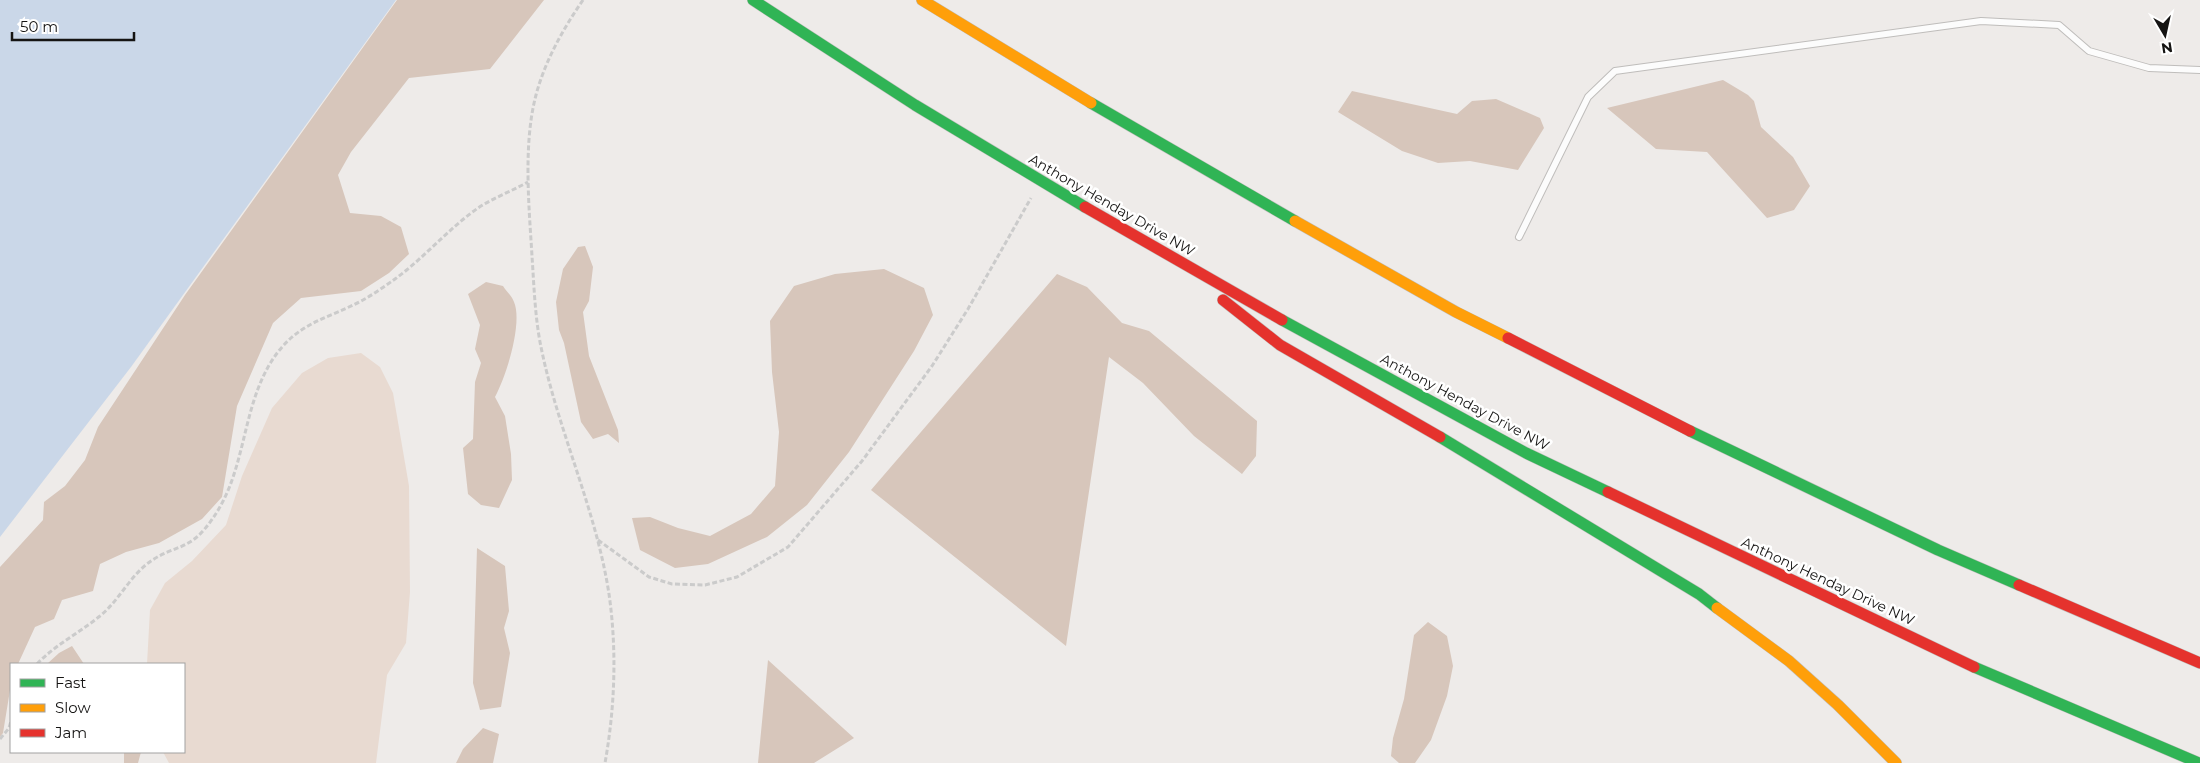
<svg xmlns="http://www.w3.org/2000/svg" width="2200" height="763" font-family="Montserrat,sans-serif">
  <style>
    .green { fill: #e8dad1 }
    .forest { fill: #d7c6bb }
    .water { fill: #cad7e8 }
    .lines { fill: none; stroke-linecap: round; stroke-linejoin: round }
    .lane-casing { stroke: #bfbdbb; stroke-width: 8 }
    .fast-casing { stroke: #bfbdbb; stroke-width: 12 }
    .slow-casing { stroke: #bfbdbb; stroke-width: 12 }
    .jam-casing { stroke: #bfbdbb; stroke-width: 12 }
    .path { stroke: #cbcbcb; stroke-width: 3; stroke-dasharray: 5 2.5; stroke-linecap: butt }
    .lane { stroke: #fcfcfc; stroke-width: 6 }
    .fast { stroke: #30b455; stroke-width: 11 }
    .slow { stroke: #ff9f0a; stroke-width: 11 }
    .jam { stroke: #e5322d; stroke-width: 11 }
    .labels { text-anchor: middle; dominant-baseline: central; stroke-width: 5; stroke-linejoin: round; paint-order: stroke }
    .street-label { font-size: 14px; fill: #151413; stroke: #fff }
  </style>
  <rect width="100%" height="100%" fill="#eeebe9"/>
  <path class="green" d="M361 353 380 367 393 393 409 486 410 592 406 643 387 675 376 763H169L163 752H184V664H147L150 610 165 583 192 561 226 525 242 476 272 408 302 373 328 358Z"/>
  <path class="forest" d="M397 0H544L490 69 409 78 351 152 338 175 350 213 381 216 401 227 409 254 389 273 361 291 301 298 273 323 237 406 222 497 202 519 159 543 126 552 100 564 93 591 62 600 54 619 35 627 18 664H11V684L3 733 0 737V567L43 520 44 502 65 486 85 460 98 427 185 295Z
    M1723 80 1748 95 1754 101 1761 127 1793 157 1810 186 1794 210 1767 218 1707 152 1656 149 1607 108Z
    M1352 91 1457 114 1472 101 1496 99 1540 118 1544 128 1518 170 1470 161 1438 163 1402 151 1338 112Z
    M585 246 593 267 589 301 583 312 589 356 618 430 619 443 608 434 593 439 581 422 564 343 559 330 556 302 563 269 578 247Z
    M884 269 924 288 933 315 914 351 849 452 807 505 767 537 708 564 675 568 640 550 632 518 650 517 678 528 710 536 751 514 775 486 779 432 772 372 770 321 794 286 835 274Z
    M1057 274 1087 287 1122 323 1149 331 1257 421 1256 456 1242 474 1194 436 1143 383 1109 357 1066 646 871 490Z
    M486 282 503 286C506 291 512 296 514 302 523 323 506 377 495 397L505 416 511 454 512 480 499 508 481 505 468 494 463 448 473 439 475 382 481 363 475 349 480 325 468 294Z
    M477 548 505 566 509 611 504 628 510 653 501 707 480 710 473 683Z
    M1428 622 1447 636 1453 666 1447 696 1431 740 1415 763H1399L1391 756 1393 738 1404 699 1414 635Z
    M72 646 84 664H47L59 653Z
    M768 660 854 738 814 763H758Z
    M483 728 499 734 493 763H456L463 749Z
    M124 752H141L138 763H124Z"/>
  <path class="water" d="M0 0H396L131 367 0 537Z"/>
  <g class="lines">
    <g class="lane-casing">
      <path id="lane" d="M1519 237 1588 97 1615 71 1981 21 2059 25 2089 51 2149 68 2200 70"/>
    </g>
    <g class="fast-casing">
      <path id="fast" d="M753 0 915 105 1085 207
        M1091 103 1295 221
        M1282 320 1526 453 1608 492
        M1690 431 1938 550 2019 585
        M1440 437 1699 594 1717 608
        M1974 667 2199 763"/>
    </g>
    <g class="slow-casing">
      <path id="slow" d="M922 0 1091 103
        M1295 221 1456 312 1508 338
        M1717 608 1789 661 1838 705 1896 763"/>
    </g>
    <g class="jam-casing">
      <path id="jam" d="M1085 207 1282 320
        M1223 300 1280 345 1440 437
        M1508 338 1690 431
        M1608 492 1974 667
        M2019 585 2200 663"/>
    </g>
    <path class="path" d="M583 0C563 29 545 61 536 95 523 144 529 206 532 256 534 286 535 318 541 347 558 431 596 509 609 594 617 650 615 707 605 763
      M598 540 649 577 672 584 705 585 737 577 788 547 862 461 932 366 968 309 1031 198
      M37 664C55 645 79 633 100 616 120 600 131 573 154 559 171 548 188 548 202 532 248 481 238 416 271 362 296 322 326 320 363 300 374 294 385 286 395 279 424 258 448 229 478 208 493 198 512 191 528 182
      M0 739 9 728 11 721"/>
    <use href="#lane" class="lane"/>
    <use href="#fast" class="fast"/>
    <use href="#slow" class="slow"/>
    <use href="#jam" class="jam"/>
  </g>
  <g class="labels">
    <g class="street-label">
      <text transform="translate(1112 205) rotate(30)">Anthony Henday Drive NW</text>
      <text transform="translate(1465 402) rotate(28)">Anthony Henday Drive NW</text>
      <text transform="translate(1828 581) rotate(25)">Anthony Henday Drive NW</text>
    </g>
  </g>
  <rect x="10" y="663" width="175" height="90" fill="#ffffff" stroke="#a1a1a1"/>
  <rect x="20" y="679" width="25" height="8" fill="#30b455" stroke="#a1a1a1"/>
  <text x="55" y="688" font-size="15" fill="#151413">Fast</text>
  <rect x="20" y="704" width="25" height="8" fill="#ff9f0a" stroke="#a1a1a1"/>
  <text x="55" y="713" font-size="15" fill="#151413">Slow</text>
  <rect x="20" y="729" width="25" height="8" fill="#e5322d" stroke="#a1a1a1"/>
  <text x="55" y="738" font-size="15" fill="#151413">Jam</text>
  <g transform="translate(2165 35) rotate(171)" stroke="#ffffff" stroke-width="4" paint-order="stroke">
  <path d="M0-4L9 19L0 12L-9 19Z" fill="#151413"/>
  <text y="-8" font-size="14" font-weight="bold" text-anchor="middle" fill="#151413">N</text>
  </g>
  <path d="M12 32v8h122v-8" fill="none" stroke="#151413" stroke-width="2.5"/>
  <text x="20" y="32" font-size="15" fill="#151413" stroke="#ffffff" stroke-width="4" paint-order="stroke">50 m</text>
</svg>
